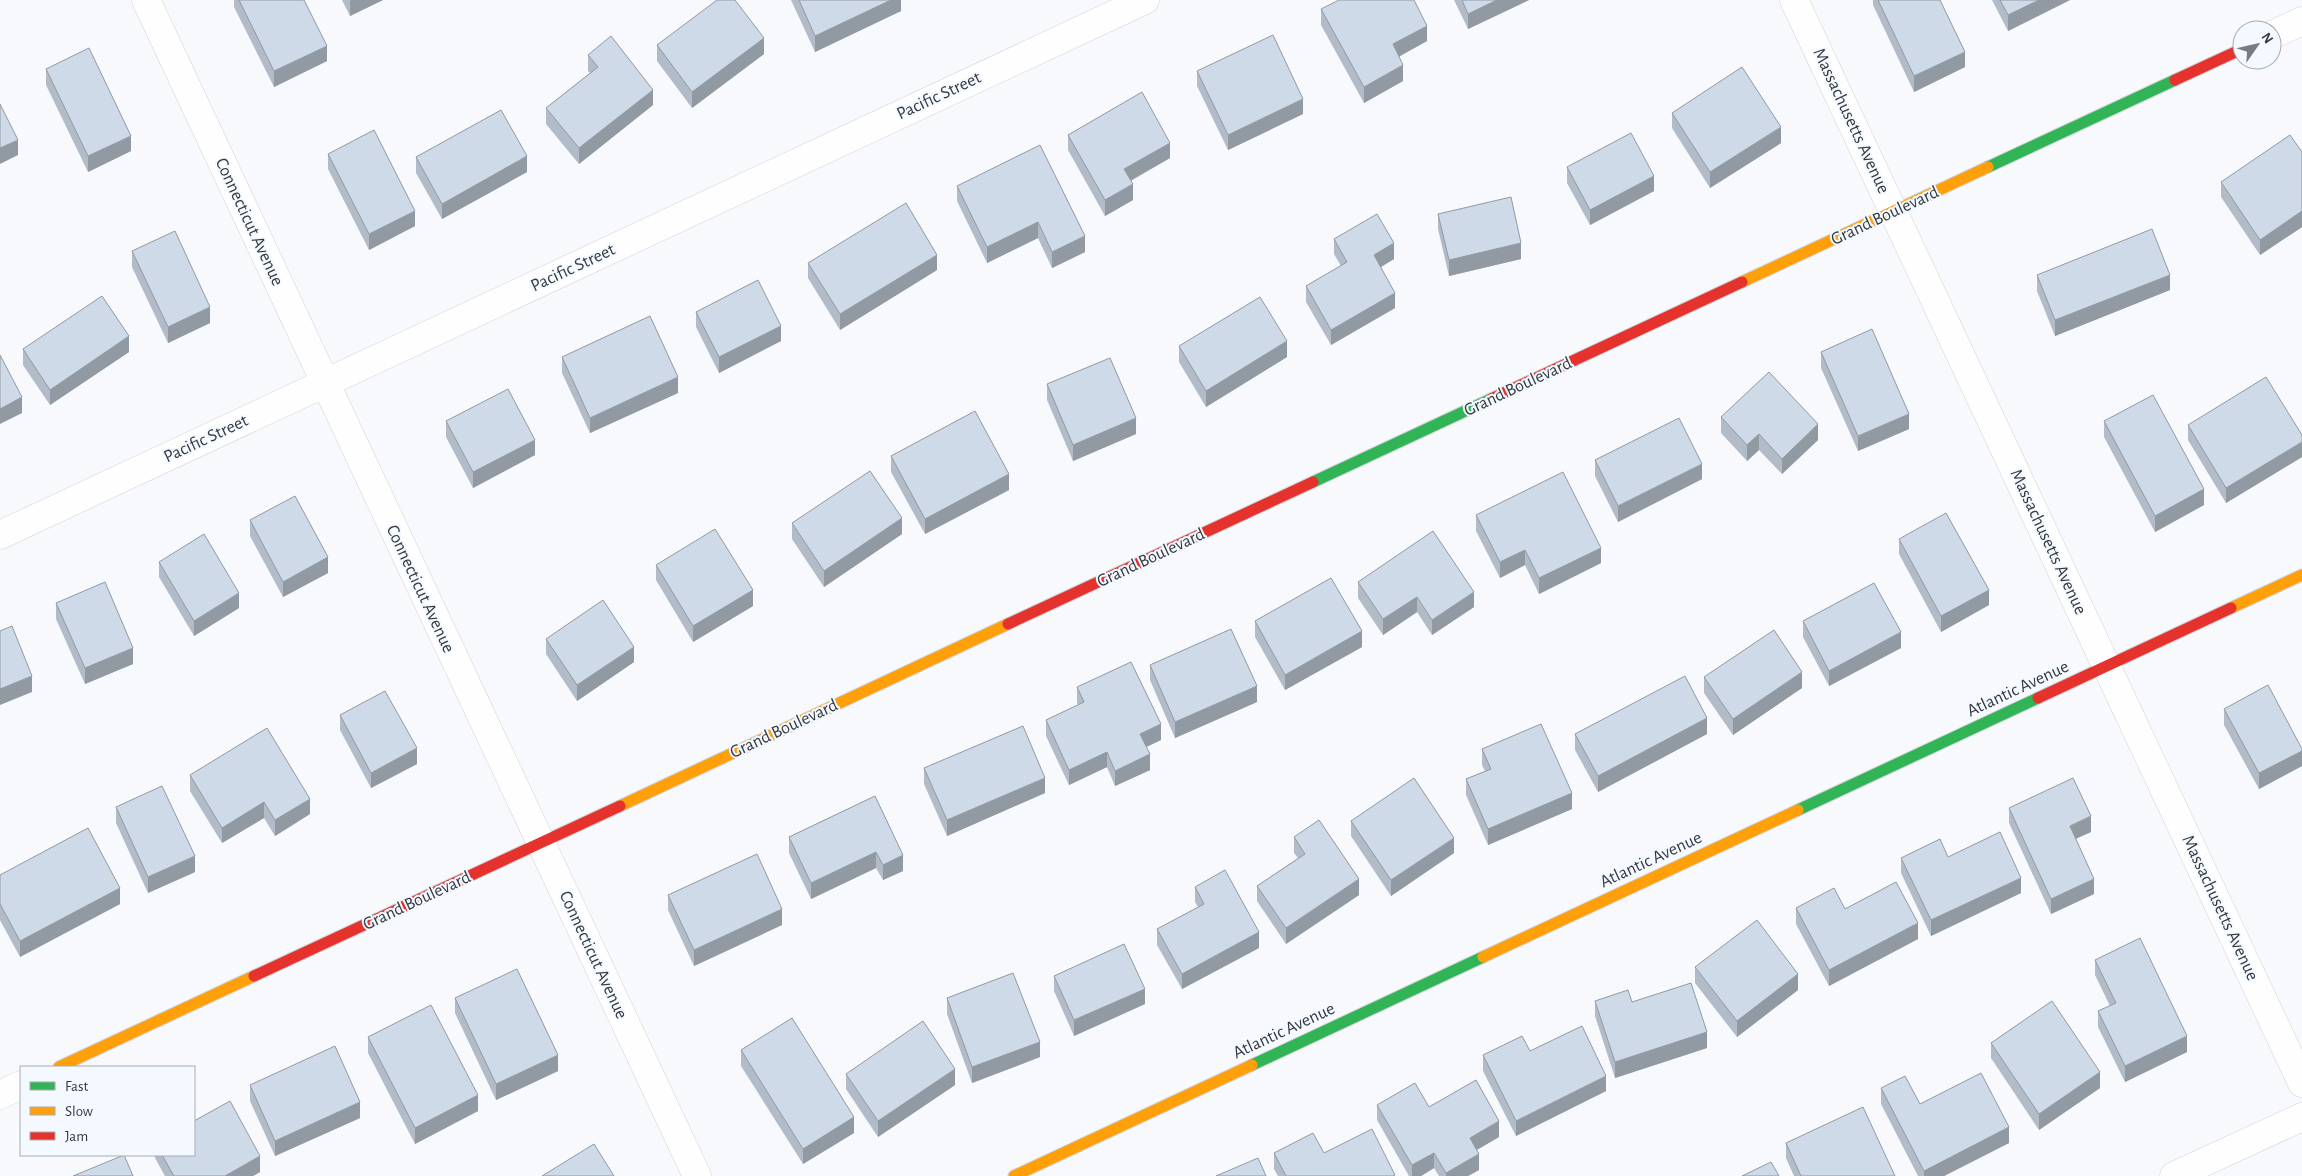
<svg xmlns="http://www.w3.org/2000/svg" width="2302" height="1176" font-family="'Alegreya Sans',sans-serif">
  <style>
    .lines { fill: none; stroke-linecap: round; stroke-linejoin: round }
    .street-casing { stroke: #d0d4d8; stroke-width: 29 }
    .fast-casing { stroke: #d0d4d8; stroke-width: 13 }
    .slow-casing { stroke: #d0d4d8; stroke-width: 13 }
    .jam-casing { stroke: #d0d4d8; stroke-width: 13 }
    .street { stroke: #fefeff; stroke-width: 28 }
    .fast { stroke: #30b455; stroke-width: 11 }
    .slow { stroke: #ff9f0a; stroke-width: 11 }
    .jam { stroke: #e5322d; stroke-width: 11 }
    .wall { fill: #b2bbc8 }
    .shaded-wall { fill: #9199a2 }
    .building { fill: #cfdae8; stroke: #9199a2 }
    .labels { text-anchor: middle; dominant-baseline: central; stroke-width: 4; stroke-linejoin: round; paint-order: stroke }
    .street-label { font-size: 18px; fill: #34393f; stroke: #f4f9ff }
  </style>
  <rect width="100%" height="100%" fill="#f7f9fc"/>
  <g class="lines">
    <g class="street-casing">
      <path id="street" d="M146 0 697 1176
        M1794 0 2302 1083
        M2272 35 2302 21
        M0 535 1145 0
        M0 1095 21 1085
        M2174 1176 2302 1117"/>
    </g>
    <g class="fast-casing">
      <path id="fast" d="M1988 167 2175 80
        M1313 482 1491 399
        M1798 810 2038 698
        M1252 1065 1483 957"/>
    </g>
    <g class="slow-casing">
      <path id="slow" d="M1742 282 1988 167
        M2231 608 2302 575
        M620 806 1008 624
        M1483 957 1798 810
        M59 1067 254 976
        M1014 1176 1252 1065"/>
    </g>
    <g class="jam-casing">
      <path id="jam" d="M2175 80 2242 49
        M1491 399 1742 282
        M1008 624 1313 482
        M2038 698 2231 608
        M254 976 620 806"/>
    </g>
    <use href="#street" class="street"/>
    <use href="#fast" class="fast"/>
    <use href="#slow" class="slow"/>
    <use href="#jam" class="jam"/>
  </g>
  <path class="wall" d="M234 0H304L327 61 274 87 234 7Z
    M342 0H383L350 16Z
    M791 0H901V11L815 52Z
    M1454 0H1529L1468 29Z
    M1873 0H1940L1965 67 1914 92 1873 5Z
    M1992 0H2070L2008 31Z
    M1321 9 1427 41 1399 56 1403 81 1364 103 1321 25Z
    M657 45 764 54 692 108 657 61Z
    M588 55 653 105 579 164 546 124V108L590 73 588 71Z
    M46 69 131 151 88 172 46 85Z
    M1197 71 1303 114 1228 150 1197 86Z
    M1672 113 1781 143 1710 188 1672 128Z
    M1068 135 1170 158 1131 181 1133 200 1105 216 1068 150Z
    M2302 152V227L2260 255 2221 197V182Z
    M328 154 415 226 369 250 328 169Z
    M416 157 527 172 442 219 416 173Z
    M1567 167 1654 191 1590 225 1567 183Z
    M957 186 1085 236V252L1052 268 1038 238 987 263 957 201Z
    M1438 214 1521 259 1449 276 1438 229Z
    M1334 239 1394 259 1381 267 1395 308 1331 345 1306 302V286L1341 266 1334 254Z
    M132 251 210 323 168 343 132 267Z
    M808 263 937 270 840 330 808 278Z
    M2037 275 2170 290 2055 336 2037 291Z
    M696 312 781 341 719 373 696 327Z
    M1179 346 1287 357 1206 407 1179 362Z
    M23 349 129 352 50 405 23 365Z
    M1821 352 1909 429 1858 451 1821 368Z
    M562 357 678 393 590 433 562 373Z
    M1047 384 1136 434 1073 461 1047 400Z
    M1721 417 1818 440 1782 474 1759 450 1747 461 1721 433Z
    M446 421 535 455 473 488 446 437Z
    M2104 421 2204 505 2155 532 2104 437Z
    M2188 425 2302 435V457L2226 503 2188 440Z
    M891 456 1009 490 925 534 891 472Z
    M1595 460 1702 479 1618 522 1595 476Z
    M1476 515 1601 563 1539 594 1525 565 1500 578 1476 531Z
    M250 520 328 573 283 597 250 536Z
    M792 523 902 534 824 587 792 539Z
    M1899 539 1989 605 1941 632 1899 554Z
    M159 562 239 608 194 636 159 577Z
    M656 565 753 606 693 642 656 580Z
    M1358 582 1474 607 1432 635 1417 612 1383 635 1358 598Z
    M56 603 133 664 85 684 56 619Z
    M1255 621 1362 647 1285 690 1255 637Z
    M1803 621 1901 648 1829 686 1803 637Z
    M546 639 634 662 577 701 546 654Z
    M1150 665 1257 702 1175 738 1150 680Z
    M1704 677 1802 688 1733 735 1704 693Z
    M1077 687 1161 740 1146 747 1150 770 1115 786 1107 767 1069 785 1046 736V720L1078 705 1077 703Z
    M2224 709 2302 749V766L2259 789 2224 725Z
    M340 715 417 764 371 788 340 730Z
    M1575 734H1707L1598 792 1575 750Z
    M1482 749 1572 809 1488 845 1466 795V779L1485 771 1482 765Z
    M924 768 1045 793 947 836 924 784Z
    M190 775 310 814 275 836 264 818 222 843 190 791Z
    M875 796 903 871 883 880 876 868 811 899 789 853V837Z
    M116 807 195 872 148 893 116 823Z
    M2009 808 2091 832 2076 839 2094 894 2051 914 2009 823Z
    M1351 821 1454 853 1391 896 1351 836Z
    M1294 837 1359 895 1286 944 1257 901V886L1298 858 1294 853Z
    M1948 857 2021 893 1931 936 1901 873V858Z
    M0 875 120 904 20 957 0 920Z
    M1195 887 1259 948 1182 989 1157 945V929L1198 907 1195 902Z
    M668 895 782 925 694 966 668 910Z
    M1796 908 1845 909 1918 939 1829 986 1796 924Z
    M2095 960 2187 1052 2125 1082 2098 1027V1011L2110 1006 2095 975Z
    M1695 967 1798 990 1737 1037 1695 983Z
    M1054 976 1145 1004 1074 1036 1054 991Z
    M455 998 558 1071 496 1100 455 1013Z
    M947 998 1040 1057 972 1083 947 1014Z
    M1595 1001 1632 1002 1707 1048 1615 1078 1595 1016Z
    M368 1037 478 1111 415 1144 368 1053Z
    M1991 1043 2100 1088 2039 1130 1991 1058Z
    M741 1050 854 1133 803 1164 741 1066Z
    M1483 1055 1606 1091 1516 1136 1483 1071Z
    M846 1074 955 1085 878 1137 846 1089Z
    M250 1085 360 1118 275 1156 250 1101Z
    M1881 1088 1920 1104 2009 1143 1944 1176H1918L1881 1104Z
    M1377 1105 1429 1107 1499 1137 1476 1150 1479 1170 1468 1176H1439L1434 1168 1421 1176H1409L1377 1120Z
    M1786 1143 1895 1176H1794L1786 1158Z
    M1274 1153H1324L1395 1176H1278L1274 1169Z
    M155 1155H194L260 1172 253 1176H165L155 1158Z"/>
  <path class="shaded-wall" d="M351 0H383L350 16V1Z
    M891 0H901V11L815 52V36Z
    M1497 0H1529L1468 29V14Z
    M2039 0H2070L2008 31V15Z
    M1427 26V41L1393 60V44Z
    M764 38V54L692 108V92Z
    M327 46V61L274 87V71Z
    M1965 52V67L1914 92V76Z
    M1403 65V81L1364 103V87Z
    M653 90V105L579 164V148Z
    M1303 99V114L1228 150V135Z
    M1781 127V143L1710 188V172Z
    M131 136V151L88 172V156Z
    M18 140V155L0 164V148Z
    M1170 143V158L1124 184V169Z
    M527 156V172L442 219V204Z
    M1654 176V191L1590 225V210Z
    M1133 184V200L1105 216V200Z
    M415 211V226L369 250V234Z
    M2302 211V227L2260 255V240Z
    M1038 222V238L987 263V247Z
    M1085 236V252L1052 268V252Z
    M1394 243V259L1374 271V255Z
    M1521 243V259L1449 276V260Z
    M937 255V270L840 330V314Z
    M2170 275V290L2055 336V320Z
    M1395 293V308L1331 345V330Z
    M210 307V323L168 343V327Z
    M781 326V341L719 373V357Z
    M129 336V352L50 405V390Z
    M1287 341V357L1206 407V391Z
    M678 377V393L590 433V418Z
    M22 397V413L0 424V409Z
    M1909 414V429L1858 451V436Z
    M1136 418V434L1073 461V445Z
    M1818 424V440L1782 474V459Z
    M1759 434V450L1747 461V445Z
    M535 440V455L473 488V472Z
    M2302 442V457L2226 503V488Z
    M1702 464V479L1618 522V506Z
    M1009 474V490L925 534V519Z
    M2204 489V505L2155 532V516Z
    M902 518V534L824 587V571Z
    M1601 548V563L1539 594V578Z
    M1525 550V565L1500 578V562Z
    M328 557V573L283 597V582Z
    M753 590V606L693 642V626Z
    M1989 590V605L1941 632V616Z
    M1474 592V607L1432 635V620Z
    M239 593V608L194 636V621Z
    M1417 597V612L1383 635V619Z
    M1362 631V647L1285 690V675Z
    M1901 632V648L1829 686V671Z
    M634 647V662L577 701V685Z
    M133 648V664L85 684V668Z
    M1802 672V688L1733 735V719Z
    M32 676V692L0 705V689Z
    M1257 686V702L1175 738V722Z
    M1707 718V734L1598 792V776Z
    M1161 724V740L1140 750V734Z
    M417 748V764L371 788V773Z
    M2302 751V766L2259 789V773Z
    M1107 752V767L1069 785V770Z
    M1150 754V770L1115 786V771Z
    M1045 778V793L947 836V820Z
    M1572 793V809L1488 845V829Z
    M310 799V814L275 836V820Z
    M264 802V818L222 843V828Z
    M2091 816V832L2070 841V826Z
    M1454 838V853L1391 896V880Z
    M876 852V868L811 899V883Z
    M903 855V871L883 880V865Z
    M195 856V872L148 893V877Z
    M2021 878V893L1931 936V920Z
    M1359 879V895L1286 944V928Z
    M2094 879V894L2051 914V899Z
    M120 888V904L20 957V941Z
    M782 909V925L694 966V950Z
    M1918 923V939L1829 986V970Z
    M1259 932V948L1182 989V974Z
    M1798 974V990L1737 1037V1021Z
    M1145 989V1004L1074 1036V1020Z
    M1707 1032V1048L1615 1078V1062Z
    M2187 1036V1052L2125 1082V1066Z
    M1040 1042V1057L972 1083V1067Z
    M558 1055V1071L496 1100V1084Z
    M955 1069V1085L878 1137V1121Z
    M2100 1072V1088L2039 1130V1114Z
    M1606 1076V1091L1516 1136V1121Z
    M478 1095V1111L415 1144V1128Z
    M360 1102V1118L275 1156V1141Z
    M854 1117V1133L803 1164V1149Z
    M1499 1121V1137L1470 1154V1138Z
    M2009 1127V1143L1944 1176H1924V1171Z
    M1434 1153V1168L1421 1176H1412V1165Z
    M1479 1154V1170L1468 1176H1446V1173Z
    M260 1156V1172L253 1176H225Z"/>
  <path class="building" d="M239 0H304L327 46 274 71Z
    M717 0H735L764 38 692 92 657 45Z
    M799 0H891L815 36Z
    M1339 0H1414L1427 26 1393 44 1403 65 1364 87 1321 9Z
    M1462 0H1497L1468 14Z
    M1878 0H1940L1965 52 1914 76Z
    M2000 0H2039L2008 15Z
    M1273 35 1303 99 1228 135 1197 71Z
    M611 36 653 90 579 148 546 108 598 67 588 55Z
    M89 48 131 136 88 156 46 69Z
    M1742 67 1781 127 1710 172 1672 113Z
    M1142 92 1170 143 1124 169 1133 184 1105 200 1068 135Z
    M0 104 18 140 0 148Z
    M501 110 527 156 442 204 416 157Z
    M374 130 415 211 369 234 328 154Z
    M1631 133 1654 176 1590 210 1567 167Z
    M2290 135 2302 152V211L2260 240 2221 182Z
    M1040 145 1085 236 1052 252 1038 222 987 247 957 186Z
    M1511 197 1521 243 1449 260 1438 214Z
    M906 203 937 255 840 314 808 263Z
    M1377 214 1394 243 1374 255 1395 293 1331 330 1306 286 1347 262 1334 239Z
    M2152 229 2170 275 2055 320 2037 275Z
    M175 231 210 307 168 327 132 251Z
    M758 280 781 326 719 357 696 312Z
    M102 296 129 336 50 390 23 349Z
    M1260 297 1287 341 1206 391 1179 346Z
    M650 316 678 377 590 418 562 357Z
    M1872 329 1909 414 1858 436 1821 352Z
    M0 355 22 397 0 409Z
    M1110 358 1136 418 1073 445 1047 384Z
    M1769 372 1818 424 1782 459 1759 434 1747 445 1721 417Z
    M2266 377 2302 435V442L2226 488 2188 425Z
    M508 389 535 440 473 472 446 421Z
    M2153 395 2204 489 2155 516 2104 421Z
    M975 411 1009 474 925 519 891 456Z
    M1679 418 1702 464 1618 506 1595 460Z
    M870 471 902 518 824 571 792 523Z
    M1563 472 1601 548 1539 578 1525 550 1500 562 1476 515Z
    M295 496 328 557 283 582 250 520Z
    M1946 513 1989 590 1941 616 1899 539Z
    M715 529 753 590 693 626 656 565Z
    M1433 531 1474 592 1432 620 1417 597 1383 619 1358 582Z
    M204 534 239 593 194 621 159 562Z
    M1331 578 1362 631 1285 675 1255 621Z
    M105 582 133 648 85 668 56 603Z
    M1874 583 1901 632 1829 671 1803 621Z
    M603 600 634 647 577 685 546 639Z
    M12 626 32 676 0 689V631Z
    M1231 629 1257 686 1175 722 1150 665Z
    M1774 630 1802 672 1733 719 1704 677Z
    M1131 662 1161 724 1140 734 1150 754 1115 771 1107 752 1069 770 1046 720 1084 702 1077 687Z
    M1685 676 1707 718 1598 776 1575 734Z
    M2268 685 2302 749V751L2259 773 2224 709Z
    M385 691 417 748 371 773 340 715Z
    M1541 724 1572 793 1488 829 1466 779 1491 769 1482 749Z
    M1023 726 1045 778 947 820 924 768Z
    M267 728 310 799 275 820 264 802 222 828 190 775Z
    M1414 778 1454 838 1391 880 1351 821Z
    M2073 778 2091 816 2070 826 2094 879 2051 899 2009 808Z
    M162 786 195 856 148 877 116 807Z
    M875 796 903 855 883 865 876 852 811 883 789 837Z
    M1319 820 1359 879 1286 928 1257 886 1305 854 1294 837Z
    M88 828 120 888 20 941 0 904V875Z
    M2000 832 2021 878 1931 920 1901 858 1940 839 1948 857Z
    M757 854 782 909 694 950 668 895Z
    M1225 870 1259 932 1182 974 1157 929 1204 904 1195 887Z
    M1896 882 1918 923 1829 970 1796 908 1834 888 1845 909Z
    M1757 920 1798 974 1737 1021 1695 967Z
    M2140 938 2187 1036 2125 1066 2098 1011 2116 1003 2095 960Z
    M1124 944 1145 989 1074 1020 1054 976Z
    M517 969 558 1055 496 1084 455 998Z
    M1013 973 1040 1042 972 1067 947 998Z
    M1691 983 1707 1032 1615 1062 1595 1001 1628 990 1632 1002Z
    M2052 1001 2100 1072 2039 1114 1991 1043Z
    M431 1005 478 1095 415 1128 368 1037Z
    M792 1018 854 1117 803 1149 741 1050Z
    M923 1021 955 1069 878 1121 846 1074Z
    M1582 1026 1606 1076 1516 1121 1483 1055 1522 1036 1530 1051Z
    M335 1046 360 1102 275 1141 250 1085Z
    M1981 1073 2009 1127 1924 1171 1881 1088 1905 1076 1920 1104Z
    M1476 1080 1499 1121 1470 1138 1479 1154 1446 1173 1434 1153 1412 1165 1377 1105 1415 1083 1429 1107Z
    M230 1101 260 1156 225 1176H174L162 1155H194V1121Z
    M1863 1107 1895 1176H1801L1786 1143Z
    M1372 1129 1395 1175 1393 1176H1286L1274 1153 1313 1133 1324 1153Z
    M594 1144 614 1176H542Z
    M124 1155 133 1176H73Z
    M1258 1158 1266 1176H1216Z
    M1771 1162 1779 1176H1742Z"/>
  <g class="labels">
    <g class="street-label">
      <text transform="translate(939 96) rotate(-25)">Pacific Street</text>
      <text transform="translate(1851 121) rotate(65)">Massachusetts Avenue</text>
      <text transform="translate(1885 216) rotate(-25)">Grand Boulevard</text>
      <text transform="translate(249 222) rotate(65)">Connecticut Avenue</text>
      <text transform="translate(573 268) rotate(-25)">Pacific Street</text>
      <text transform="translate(1518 387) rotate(-25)">Grand Boulevard</text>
      <text transform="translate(206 439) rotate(-25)">Pacific Street</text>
      <text transform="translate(2048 542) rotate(65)">Massachusetts Avenue</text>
      <text transform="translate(1151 558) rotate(-25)">Grand Boulevard</text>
      <text transform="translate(420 589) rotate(65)">Connecticut Avenue</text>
      <text transform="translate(2018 689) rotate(-25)">Atlantic Avenue</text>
      <text transform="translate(784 729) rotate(-25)">Grand Boulevard</text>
      <text transform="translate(1651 860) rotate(-25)">Atlantic Avenue</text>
      <text transform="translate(417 901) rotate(-25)">Grand Boulevard</text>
      <text transform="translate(2220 908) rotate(65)">Massachusetts Avenue</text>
      <text transform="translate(593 955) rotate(65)">Connecticut Avenue</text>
      <text transform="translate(1284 1031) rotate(-25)">Atlantic Avenue</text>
    </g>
  </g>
  <rect x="20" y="1066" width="175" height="90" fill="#f4f9ff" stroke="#a7acb2"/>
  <rect x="30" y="1082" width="25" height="8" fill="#30b455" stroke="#a7acb2"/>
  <text x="65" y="1091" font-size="15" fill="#34393f">Fast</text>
  <rect x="30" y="1107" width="25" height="8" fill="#ff9f0a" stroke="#a7acb2"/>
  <text x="65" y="1116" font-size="15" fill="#34393f">Slow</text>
  <rect x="30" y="1132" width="25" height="8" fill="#e5322d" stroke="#a7acb2"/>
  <text x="65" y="1141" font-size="15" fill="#34393f">Jam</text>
  <g transform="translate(2257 45) rotate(56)"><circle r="24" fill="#f4f9ff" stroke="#a7acb2"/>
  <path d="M0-4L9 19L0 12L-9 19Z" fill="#787c81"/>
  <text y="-8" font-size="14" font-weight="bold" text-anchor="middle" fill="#34393f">N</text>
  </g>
</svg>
